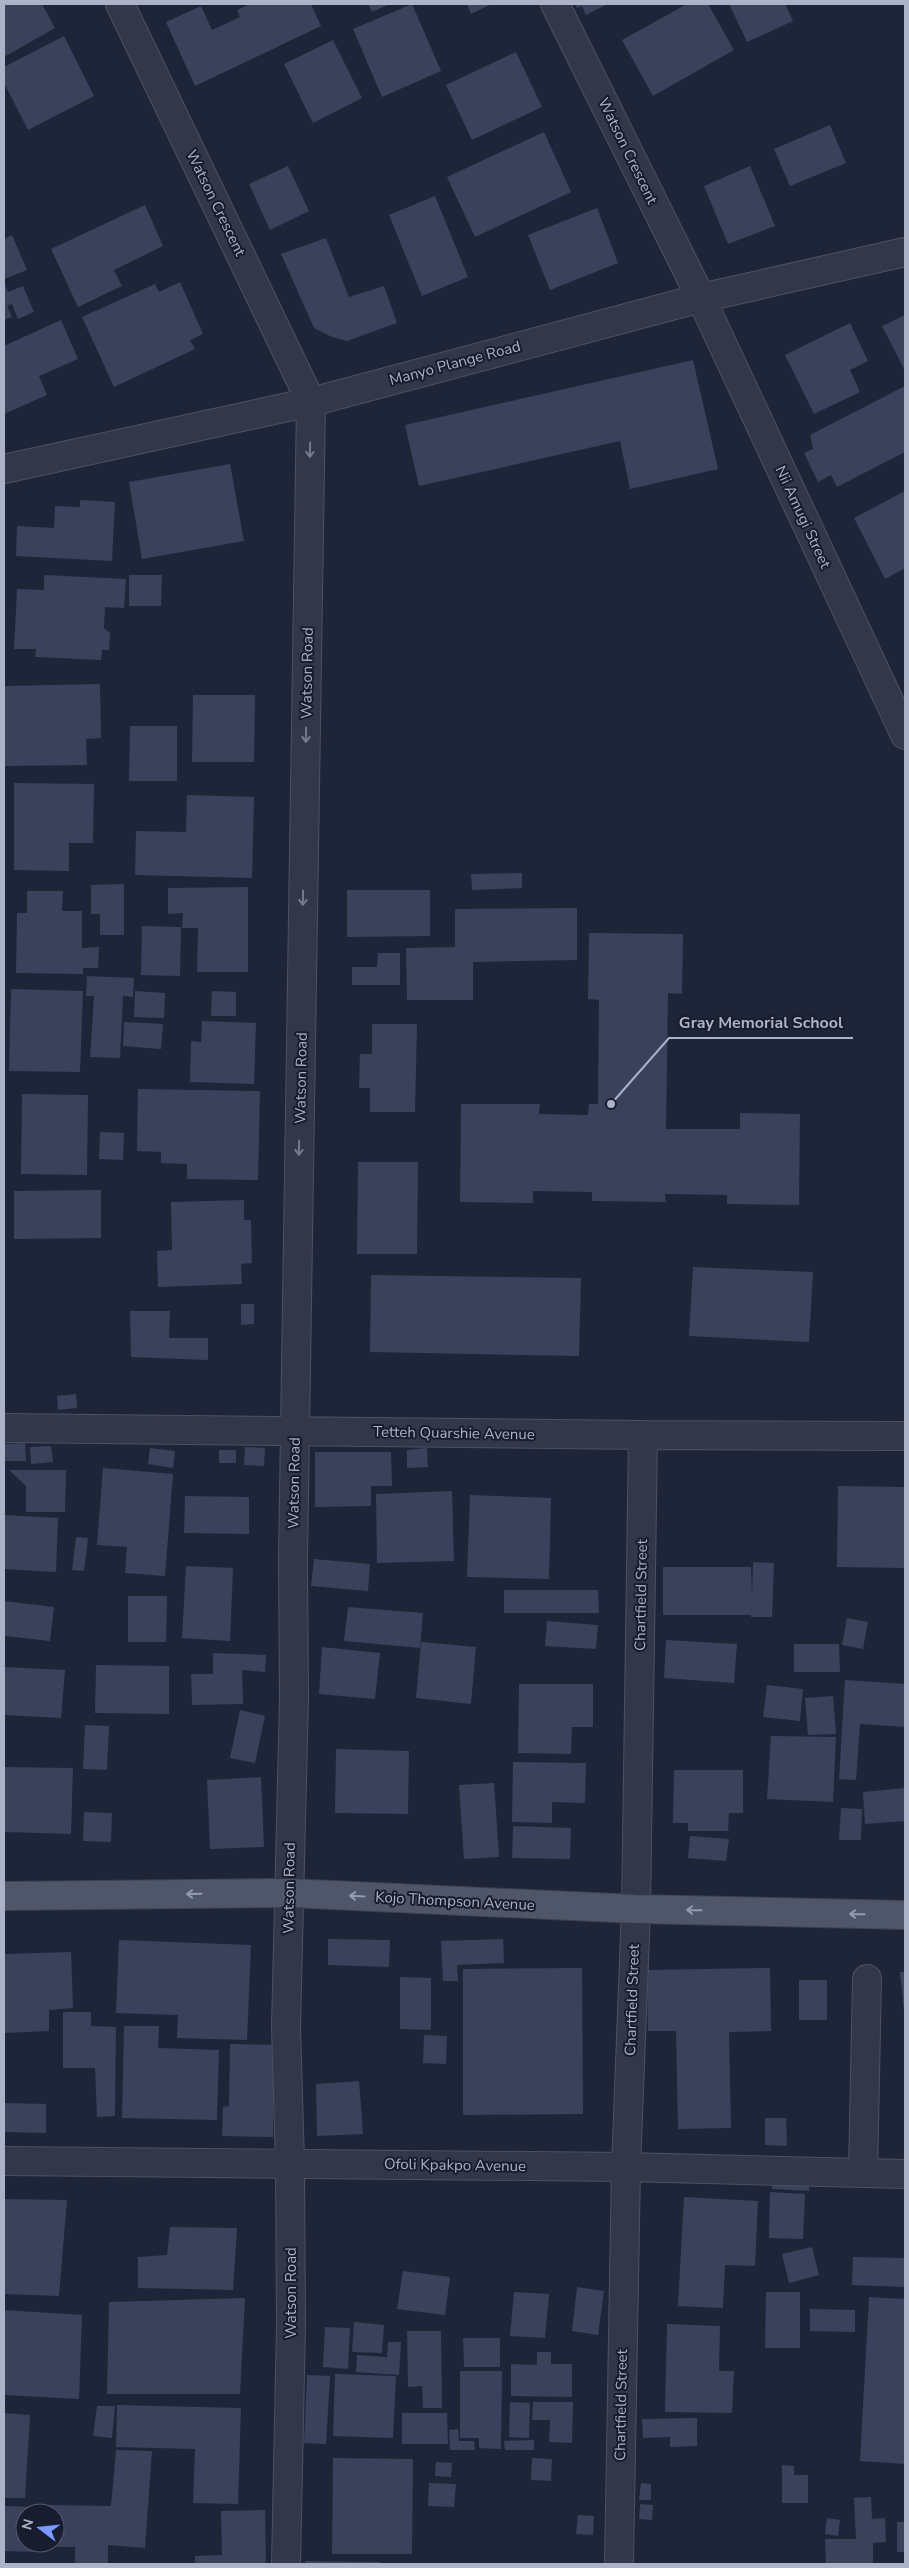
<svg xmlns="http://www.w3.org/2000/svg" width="909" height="2568" font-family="'Nunito Sans',sans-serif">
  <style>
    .building { fill: #39425a }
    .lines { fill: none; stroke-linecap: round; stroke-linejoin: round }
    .minor-casing { stroke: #4c5265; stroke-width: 30 }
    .major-casing { stroke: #3b4153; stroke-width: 30 }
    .minor { stroke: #32384a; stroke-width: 28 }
    .major { stroke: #4f566a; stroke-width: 28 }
    .oneway { stroke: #757b8f }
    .oneway2 { stroke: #959bb0 }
    .labels { text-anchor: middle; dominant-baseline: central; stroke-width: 4; stroke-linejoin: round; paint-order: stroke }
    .street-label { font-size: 15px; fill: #acb2c7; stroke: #171d2e }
    .leader { fill: none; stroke: #acb2c7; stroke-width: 2 }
    .callout-dot { fill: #acb2c7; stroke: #171d2e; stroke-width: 2 }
    .callout-label { font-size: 16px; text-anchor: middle; font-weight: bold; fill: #acb2c7; stroke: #171d2e; stroke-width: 4; stroke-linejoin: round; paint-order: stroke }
  </style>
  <rect width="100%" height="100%" fill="#1e2539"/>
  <path class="building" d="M4 4H42L55 28 4 57Z
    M250 4H311L321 26 195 86 166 22 201 6 212 30 240 17 237 10Z
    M368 4H390L372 12Z
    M412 4 441 71 382 97 353 29Z
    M467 4H492L471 14Z
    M575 4H608L586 15 582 6 577 8Z
    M687 4H708L734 50 653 96 622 40Z
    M729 4H785L793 21 747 42Z
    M64 36 94 96 28 130 4 83V67Z
    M333 40 362 98 313 123 284 64Z
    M516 52 542 107 472 140 446 85Z
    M830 125 846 163 790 186 774 149Z
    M544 132 571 192 475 237 447 177Z
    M288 166 309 211 270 230 249 184Z
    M750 166 775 226 728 244 704 186Z
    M435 196 468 277 422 296 389 215Z
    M145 205 163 246 114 270 122 286 78 307 51 249Z
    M597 208 618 263 550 290 528 235Z
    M12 235 27 270 4 279V239Z
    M326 238 349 297 384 286 397 323 347 341 332 337 314 328 281 254Z
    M4 282 8 292 23 286 34 312 18 319 12 304 7 306 12 317 4 320Z
    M180 282 203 334 190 340 195 349 114 387 82 317 155 284 159 292Z
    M905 315V368L904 369 882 326Z
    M61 320 78 359 39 376 47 395 4 414V346Z
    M850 323 868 361 850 370 860 392 814 414 785 355Z
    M693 360 718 469 630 489 620 441 419 486 405 425Z
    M905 386V452L837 487 831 475 818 482 804 453 813 449 810 435Z
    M230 464 244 541 142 559 129 482Z
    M905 491V568L885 579 854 518Z
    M80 500 115 502 112 561 16 556 17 526 54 528 55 506 80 507Z
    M44 575 126 579 124 608 105 607 104 628 110 633 109 650H102L101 660 35 657 36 649H14L17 589 44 590Z
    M129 575H162L161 606H129Z
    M100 684 101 738 86 739 87 765 5 766 4 686Z
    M193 695H255L254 762H192Z
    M130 726H177V781H129Z
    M14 783 94 784 93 843H69V871L14 870Z
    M187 795 254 797 252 878 135 875 136 831 186 832Z
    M522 873V888L472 890 471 874Z
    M124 884V935H100V914H91V885Z
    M248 887V972H197L198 928H182L183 913 168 914V888Z
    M347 890H430V936L347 937Z
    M27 891H63L62 911H82V948L99 947 98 968H83V974L16 973 17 913H27Z
    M577 908V960L473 962V1000H407L406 948 455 947V909Z
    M142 926 181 927 180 976 141 975Z
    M589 933 683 934 682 994 668 993 666 1129H740V1113L800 1114 799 1205 727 1204V1195L665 1194 666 1202 592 1201V1192L533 1191V1203L460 1202 461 1104H540L539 1114 588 1115 589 1104H598L599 1000 588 999Z
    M378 953H400V985H352V967H377Z
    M87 976 134 978 133 997 123 996 120 1058 90 1057 94 996H86Z
    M11 989 83 991 80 1072 9 1071Z
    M135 991 165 993 164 1018 134 1017Z
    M212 991 236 992V1016H211Z
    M202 1021 256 1023 254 1084 190 1082 191 1041 201 1042Z
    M124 1022 163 1024 161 1049 123 1046Z
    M372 1024H417L415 1112H370V1088H359L360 1054H372Z
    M138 1089 260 1091 258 1180 187 1179V1164L161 1163V1152L137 1151Z
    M22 1094 88 1095 87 1175 21 1174Z
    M100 1132 124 1133 123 1160 99 1159Z
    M358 1162H418L417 1254H357Z
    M101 1190V1238L14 1239V1191Z
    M244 1200V1220H251L252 1263 241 1264 242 1284 158 1287 157 1251 172 1250 171 1202Z
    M693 1267 813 1272 809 1342 689 1336Z
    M371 1275 581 1278 579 1356 370 1352Z
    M241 1304H254V1324L241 1325Z
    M130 1311H170L169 1338H208V1360L131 1357Z
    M76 1394 77 1408 58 1410 57 1396Z
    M25 1443 26 1461H4V1444Z
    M51 1446 53 1462 31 1464 30 1447Z
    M245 1447 265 1448 264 1466 244 1465Z
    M150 1448 175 1451 173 1468 148 1464Z
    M427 1448 428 1467 407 1468V1450Z
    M219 1450H236V1463H219Z
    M315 1452H391L392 1486H371V1506L315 1507Z
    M103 1468 173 1474 165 1576 125 1573 127 1547 97 1545Z
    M9 1470H66L65 1512H26V1486Z
    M838 1486 905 1487V1568L837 1567Z
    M452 1491 454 1561 377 1563 376 1494Z
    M470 1495 551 1498 549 1579 467 1577Z
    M185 1496 249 1497V1534L184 1533Z
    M4 1515 58 1518 56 1572 4 1569Z
    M76 1537 88 1538 84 1571 72 1570Z
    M314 1559 370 1564 368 1591 311 1586Z
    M753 1562 774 1563 772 1617H751V1615H663V1567H751L752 1597Z
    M186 1566 233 1568 230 1641 182 1638Z
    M504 1590H598L599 1613H504Z
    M128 1596H167L166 1642H128Z
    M4 1601 54 1607 50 1641 4 1636Z
    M348 1607 423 1613 420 1648 344 1641Z
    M847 1618 868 1622 863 1649 842 1645Z
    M547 1621 598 1625 596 1649 545 1646Z
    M666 1640 737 1644 734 1683 664 1678Z
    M421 1642 476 1647 471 1704 416 1698Z
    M794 1644H839L840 1672H794Z
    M322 1647 380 1653 375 1699 319 1694Z
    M213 1653 266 1655 265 1672 242 1670 243 1704 192 1705 191 1674H213Z
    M96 1665 169 1666V1714L95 1713Z
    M4 1667 65 1670 61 1718 4 1715Z
    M845 1680 905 1684V1727L860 1724 856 1780 839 1779Z
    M519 1684H593V1727H572L571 1754 518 1753Z
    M767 1685 803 1689 800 1721 763 1717Z
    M833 1696 836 1734 808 1735 805 1698Z
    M240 1710 265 1716 255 1763 230 1758Z
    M85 1725 109 1726 107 1770 83 1769Z
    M771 1736 836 1737 833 1802 767 1799Z
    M336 1749 409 1751 408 1814 335 1813Z
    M513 1762 586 1763 585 1803 552 1802V1823L512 1822Z
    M4 1767 73 1768 71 1834 4 1832Z
    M674 1770H743V1813H729L728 1831H688V1823H673Z
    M261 1777 264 1847 210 1849 207 1780Z
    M494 1783 499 1857 464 1859 459 1785Z
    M905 1788V1821L865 1824 863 1792Z
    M841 1808 862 1809 861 1840H839Z
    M84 1812 112 1813 111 1842 83 1841Z
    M513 1826 571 1828 570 1859 512 1858Z
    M690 1836 729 1839 726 1861 688 1858Z
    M328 1939 390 1940 389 1967 328 1965Z
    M503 1939 504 1963 457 1965 458 1981H443L441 1941Z
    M119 1940 251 1945 247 2040 177 2038 178 2015 116 2013Z
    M71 1952 73 2008 49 2010V2031L4 2033V1954Z
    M582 1968 583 2114 463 2115V1969Z
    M770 1968 771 2031 729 2032 731 2128 678 2129 676 2031H648L647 1970Z
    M900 1972H905V2011H904Z
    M400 1977 431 1978V2030L400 2029Z
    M799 1980H827V2020H799Z
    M63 2012H91V2026L116 2027 115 2116 97 2117 95 2068H63Z
    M124 2026H159L158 2048 219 2050 217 2120 122 2118Z
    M424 2035 447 2036 446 2064 423 2063Z
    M230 2044 274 2045 273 2137 222 2136 223 2107 229 2106Z
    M359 2081 363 2134 317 2136 316 2084Z
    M4 2103 46 2104V2133L4 2132Z
    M765 2118H786L787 2146 765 2145Z
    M773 2172 810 2174 809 2191 772 2189Z
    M770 2192 805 2194 803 2239 769 2238Z
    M684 2197 758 2201 755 2266 725 2265 723 2308 678 2306Z
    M4 2199 67 2200 59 2296 4 2294Z
    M170 2227 237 2228 233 2290 138 2288V2257L167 2255Z
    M812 2247 819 2275 789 2283 782 2254Z
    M853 2257 905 2258V2287L852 2285Z
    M403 2271 450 2277 445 2315 397 2309Z
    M577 2287 604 2291 598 2335 572 2331Z
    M514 2292 549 2294 545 2338 510 2336Z
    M766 2292H800V2348H765Z
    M869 2297 905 2299V2464L860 2461Z
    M245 2298 240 2394H107L109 2302Z
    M810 2309 855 2310V2332L810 2331Z
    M4 2310 82 2315 79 2399 4 2395Z
    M354 2322 384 2325 382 2353 352 2352Z
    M667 2324 720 2326 719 2371H734L732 2413 665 2412Z
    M325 2327 350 2328 348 2369 323 2367Z
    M407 2331H441L442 2408H423L422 2386 408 2387Z
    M463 2338H500V2367H464Z
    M388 2342H401L399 2375 356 2372 357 2355 387 2357Z
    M537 2352H551V2364H572V2397L511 2396V2364L537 2365Z
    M460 2371H502L501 2449 479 2448V2438H460Z
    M335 2374 396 2376 393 2438 333 2436Z
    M307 2375 330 2376 326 2444 304 2443Z
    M510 2402 530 2403 529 2438 509 2437Z
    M533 2402H573L572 2443 549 2442 550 2420H532Z
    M117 2405 241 2408 238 2504 193 2503 195 2449 116 2447Z
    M97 2406H115L112 2438 93 2436Z
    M4 2413 30 2415 25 2498H4Z
    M402 2413H447L448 2444H402Z
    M697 2418V2446L670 2447V2437L643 2438 642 2419Z
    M458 2429 459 2441H474L475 2450H450L449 2430Z
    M534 2440V2450H505L504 2441Z
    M116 2450 152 2451 145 2548 108 2545V2564H75V2547H49V2543H55V2513H48V2505L111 2506Z
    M333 2458 413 2459 412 2554H332Z
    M532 2458 552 2459 551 2481 531 2480Z
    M436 2462 452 2463 451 2477 435 2476Z
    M782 2465 794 2466V2475H808V2503H782Z
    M429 2483 456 2484 454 2507 428 2506Z
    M641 2483 651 2484V2500H639Z
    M871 2497 872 2519 885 2518 886 2542 873 2543V2564H826L825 2539H856L854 2498Z
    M640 2504 653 2505 652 2520 639 2519Z
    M4 2506 39 2507V2513H25V2543H37V2552L4 2551Z
    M265 2510 266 2564H195V2556L222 2555 221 2511Z
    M578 2515 594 2516 593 2535 576 2534Z
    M827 2518 840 2520 838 2536 825 2534Z
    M897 2522H905V2552H897Z
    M305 2561 380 2562V2564H305Z"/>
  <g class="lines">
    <g class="minor-casing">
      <path id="minor" d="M120 4 311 402 293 1559 294 1698 286 2027 290 2163 291 2325 286 2564
        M555 4 701 298 905 735
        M4 469 311 402 701 298 905 252
        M4 1428 643 1435 905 1436
        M4 2161 626 2167 905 2174
        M863 2173 867 1979
        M619 2564 626 2167 636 1909 643 1435"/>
    </g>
    <g class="major-casing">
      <path id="major" d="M4 1896 289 1893 636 1909 905 1915"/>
    </g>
    <use href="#minor" class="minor"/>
    <use href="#major" class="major"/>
  </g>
  <defs><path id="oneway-shaft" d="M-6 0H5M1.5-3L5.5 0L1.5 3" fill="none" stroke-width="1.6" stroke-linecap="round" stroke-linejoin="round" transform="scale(1.25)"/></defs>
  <g class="oneway">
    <use href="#oneway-shaft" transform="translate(310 450) rotate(91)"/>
    <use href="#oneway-shaft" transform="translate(306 735) rotate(91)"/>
    <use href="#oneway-shaft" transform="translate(303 898) rotate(91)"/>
    <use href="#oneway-shaft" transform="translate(299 1148) rotate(91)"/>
  </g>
  <g class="oneway2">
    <use href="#oneway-shaft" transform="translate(194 1894) rotate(179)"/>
    <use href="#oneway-shaft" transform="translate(357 1896) rotate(-177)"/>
    <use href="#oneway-shaft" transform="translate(694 1910) rotate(-179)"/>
    <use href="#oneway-shaft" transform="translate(857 1914) rotate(-179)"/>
  </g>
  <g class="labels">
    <g class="street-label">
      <text transform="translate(628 151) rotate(64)">Watson Crescent</text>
      <text transform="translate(216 203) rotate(64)">Watson Crescent</text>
      <text transform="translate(455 363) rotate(-15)">Manyo Plange Road</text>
      <text transform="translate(803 517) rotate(65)">Nii Amugi Street</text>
      <text transform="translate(307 673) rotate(-89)">Watson Road</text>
      <text transform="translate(301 1078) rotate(-89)">Watson Road</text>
      <text transform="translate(454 1433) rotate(1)">Tetteh Quarshie Avenue</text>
      <text transform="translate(294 1483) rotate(-89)">Watson Road</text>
      <text transform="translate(641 1595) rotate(-89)">Chartfield Street</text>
      <text transform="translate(289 1888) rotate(-89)">Watson Road</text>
      <text transform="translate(455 1901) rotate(3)">Kojo Thompson Avenue</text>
      <text transform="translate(632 2000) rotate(-88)">Chartfield Street</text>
      <text transform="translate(455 2165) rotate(1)">Ofoli Kpakpo Avenue</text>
      <text transform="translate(291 2293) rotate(-90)">Watson Road</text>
      <text transform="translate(621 2405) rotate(-89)">Chartfield Street</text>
    </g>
  </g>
  <path class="leader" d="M611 1104L669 1038H853"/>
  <circle class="callout-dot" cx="611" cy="1104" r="5"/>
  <g class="callout-label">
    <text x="761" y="1028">Gray Memorial School</text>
  </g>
  <rect width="909" height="2568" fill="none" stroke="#acb2c7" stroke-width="10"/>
  <g transform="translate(40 2528) rotate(286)"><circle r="24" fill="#171d2e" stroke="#53596b"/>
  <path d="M0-4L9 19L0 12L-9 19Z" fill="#7897ff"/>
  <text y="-8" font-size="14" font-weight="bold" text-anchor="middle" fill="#acb2c7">N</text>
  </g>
</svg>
